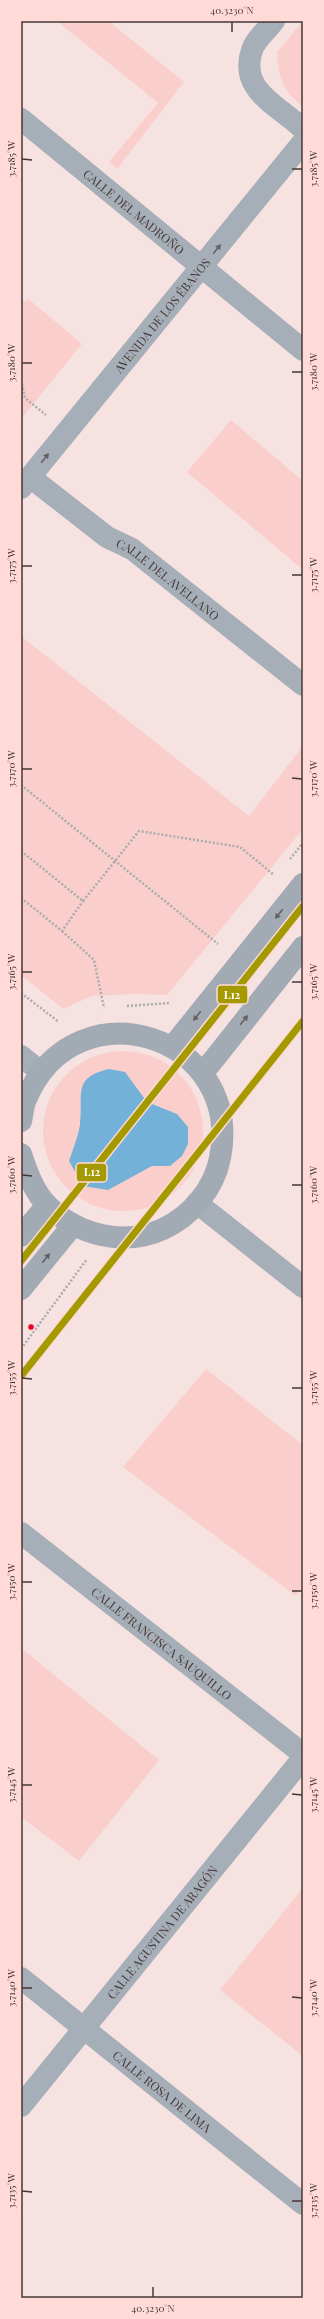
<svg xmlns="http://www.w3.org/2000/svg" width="324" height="2319" font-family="'Playfair Display',serif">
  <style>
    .green { fill: #facfcb }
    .water { fill: #74b1d8 }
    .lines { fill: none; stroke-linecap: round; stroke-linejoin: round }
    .path { stroke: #aaabaf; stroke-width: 2.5; stroke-dasharray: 2 2; stroke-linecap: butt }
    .street { stroke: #a6aeb7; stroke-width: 22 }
    .secondary { stroke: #a2abb3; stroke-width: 22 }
    .metro-1-casing { stroke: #ffdad7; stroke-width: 10 }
    .metro-1 { stroke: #a49a00; stroke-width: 7 }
    .oneway { fill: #686163 }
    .oneway2 { fill: #666062 }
    .ticks { fill: none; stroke: #463736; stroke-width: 1.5 }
    .bus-dot { fill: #e4002b; stroke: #ffdad7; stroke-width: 1.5 }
    .labels { text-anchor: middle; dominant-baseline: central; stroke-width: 4; stroke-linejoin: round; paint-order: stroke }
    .street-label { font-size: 12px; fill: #463736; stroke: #ffdad7 }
    .line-badge { stroke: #ffdad7; stroke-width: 1.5 }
    .badge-label { font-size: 11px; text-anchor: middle; font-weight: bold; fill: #fff }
    .neatline { fill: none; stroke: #463736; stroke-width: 1.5 }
    .ticks-label { font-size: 10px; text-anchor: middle; fill: #463736 }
  </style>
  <rect width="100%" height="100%" fill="#f6e2e0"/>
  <path class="green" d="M57 21H113L112 24 184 82 117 169 109 162 158 103Z
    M303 21V107C282 89 279 80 277 52Z
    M21 299 25 302 28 299 32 302 82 344 21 419Z
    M231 420 303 481V570L187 472Z
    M21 636 249 816 303 746V829L167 995 135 994 92 996 63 1009 21 975Z
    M43 1131a80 80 0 1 1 160 0a80 80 0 1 1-160 0Z
    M206 1369 303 1445V1586L296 1596 123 1467Z
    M21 1648 159 1760 79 1861 21 1817Z
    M303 1888V2056L220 1990Z"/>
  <path class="water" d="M109 1069 125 1072 147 1102 177 1114 188 1127V1144L182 1156 170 1166H152L108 1190 83 1186 69 1161C73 1149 78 1137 80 1125 84 1095 71 1078 109 1069Z"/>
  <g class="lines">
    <path class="path" d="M21 380 25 398 46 415
      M21 785 218 944
      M21 851 83 901 139 831 240 847 274 875
      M290 859 303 843
      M21 898 62 931 83 901
      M62 931 94 960 104 1008
      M21 993 59 1022
      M127 1006 170 1003
      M21 1349 87 1259"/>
    <g class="street">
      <path d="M274 21C267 30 255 40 252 50 238 91 280 106 303 129"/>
      <path id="s1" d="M21 119 303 350"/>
      <path id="s2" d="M30 477 107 537 132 549 303 685"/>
      <path id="s3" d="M21 488 303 142"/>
      <path d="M21 1056 41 1072"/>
      <path d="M197 1203 303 1287"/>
      <path id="s4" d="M21 1533 303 1754"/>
      <path id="s5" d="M21 1978 303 2204"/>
      <path id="s6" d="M21 2106 303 1758"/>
    </g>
    <path class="secondary" d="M173 1046 303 884
      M203 1073 303 947
      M21 1121C23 1113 23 1104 27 1097 77 983 244 1035 220 1158 214 1189 191 1216 163 1229 124 1247 77 1235 47 1205 34 1192 27 1172 21 1154
      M21 1236 47 1205
      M21 1289 73 1225"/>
    <g class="metro-1-casing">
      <path id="metro-1" d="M21 1261 303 906
        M21 1376 303 1021"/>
    </g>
    <use href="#metro-1" class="metro-1"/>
  </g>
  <defs><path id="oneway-solid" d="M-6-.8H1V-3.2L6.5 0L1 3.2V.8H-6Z"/></defs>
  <g class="oneway">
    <use href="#oneway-solid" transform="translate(217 249) rotate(-51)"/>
    <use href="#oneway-solid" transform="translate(45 458) rotate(-52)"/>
  </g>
  <g class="oneway2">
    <use href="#oneway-solid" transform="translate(279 914) rotate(129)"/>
    <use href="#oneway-solid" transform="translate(197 1016) rotate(128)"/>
    <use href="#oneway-solid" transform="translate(244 1020) rotate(-51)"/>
    <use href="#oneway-solid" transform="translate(46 1258) rotate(-51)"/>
  </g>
  <path class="ticks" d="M232 32V22M22 159 32 160M292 169H302M22 363H32M292 372H302M22 566H32M292 575H302M22 769H32M292 778 302 779M22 972H32M292 982H302M22 1175 32 1176M292 1185H302M22 1378 32 1379M292 1388H302M22 1582H32M292 1591H302M22 1785H32M292 1794 302 1795M22 1988H32M292 1997 302 1998M22 2191 32 2192M292 2201H302M153 2297V2287"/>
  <circle class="bus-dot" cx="31" cy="1327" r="3.5"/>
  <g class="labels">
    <g class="street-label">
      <text stroke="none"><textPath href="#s1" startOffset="146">CALLE DEL MADROÑO</textPath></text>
      <text stroke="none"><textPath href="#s3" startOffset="223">AVENIDA DE LOS ÉBANOS</textPath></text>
      <text stroke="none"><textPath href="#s2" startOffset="172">CALLE DEL AVELLANO</textPath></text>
      <text stroke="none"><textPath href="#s4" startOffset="179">CALLE FRANCISCA SAUQUILLO</textPath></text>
      <text stroke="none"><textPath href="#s6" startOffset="224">CALLE AGUSTINA DE ARAGÓN</textPath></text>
      <text stroke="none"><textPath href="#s5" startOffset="181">CALLE ROSA DE LIMA</textPath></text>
    </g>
  </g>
  <g class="line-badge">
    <rect x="217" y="985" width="31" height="19" rx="4" fill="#a49a00"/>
    <rect x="76" y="1163" width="31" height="19" rx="4" fill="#a49a00"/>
  </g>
  <g class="badge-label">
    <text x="232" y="999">L12</text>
    <text x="92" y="1176">L12</text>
  </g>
  <rect width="324" height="2319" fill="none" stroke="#ffdad7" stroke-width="44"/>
  <rect x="22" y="22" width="280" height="2275" class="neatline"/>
  <g class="ticks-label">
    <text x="232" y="14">40.3230°N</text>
    <text transform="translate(11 159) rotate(-90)" y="4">3.7185°W</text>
    <text transform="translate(313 169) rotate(-90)" y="4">3.7185°W</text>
    <text transform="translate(11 363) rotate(-90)" y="4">3.7180°W</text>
    <text transform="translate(313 372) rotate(-90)" y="4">3.7180°W</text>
    <text transform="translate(11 566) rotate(-90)" y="4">3.7175°W</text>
    <text transform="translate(313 575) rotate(-90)" y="4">3.7175°W</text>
    <text transform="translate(11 769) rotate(-90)" y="4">3.7170°W</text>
    <text transform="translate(313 779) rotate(-90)" y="4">3.7170°W</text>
    <text transform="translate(11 972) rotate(-90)" y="4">3.7165°W</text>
    <text transform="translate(313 982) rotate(-90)" y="4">3.7165°W</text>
    <text transform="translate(11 1175) rotate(-90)" y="4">3.7160°W</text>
    <text transform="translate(313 1185) rotate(-90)" y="4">3.7160°W</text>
    <text transform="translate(11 1378) rotate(-90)" y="4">3.7155°W</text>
    <text transform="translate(313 1388) rotate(-90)" y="4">3.7155°W</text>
    <text transform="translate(11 1582) rotate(-90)" y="4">3.7150°W</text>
    <text transform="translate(313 1591) rotate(-90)" y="4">3.7150°W</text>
    <text transform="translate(11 1785) rotate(-90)" y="4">3.7145°W</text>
    <text transform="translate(313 1795) rotate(-90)" y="4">3.7145°W</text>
    <text transform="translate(11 1988) rotate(-90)" y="4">3.7140°W</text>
    <text transform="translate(313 1998) rotate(-90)" y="4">3.7140°W</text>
    <text transform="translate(11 2191) rotate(-90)" y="4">3.7135°W</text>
    <text transform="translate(313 2201) rotate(-90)" y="4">3.7135°W</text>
    <text x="153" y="2312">40.3230°N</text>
  </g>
</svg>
